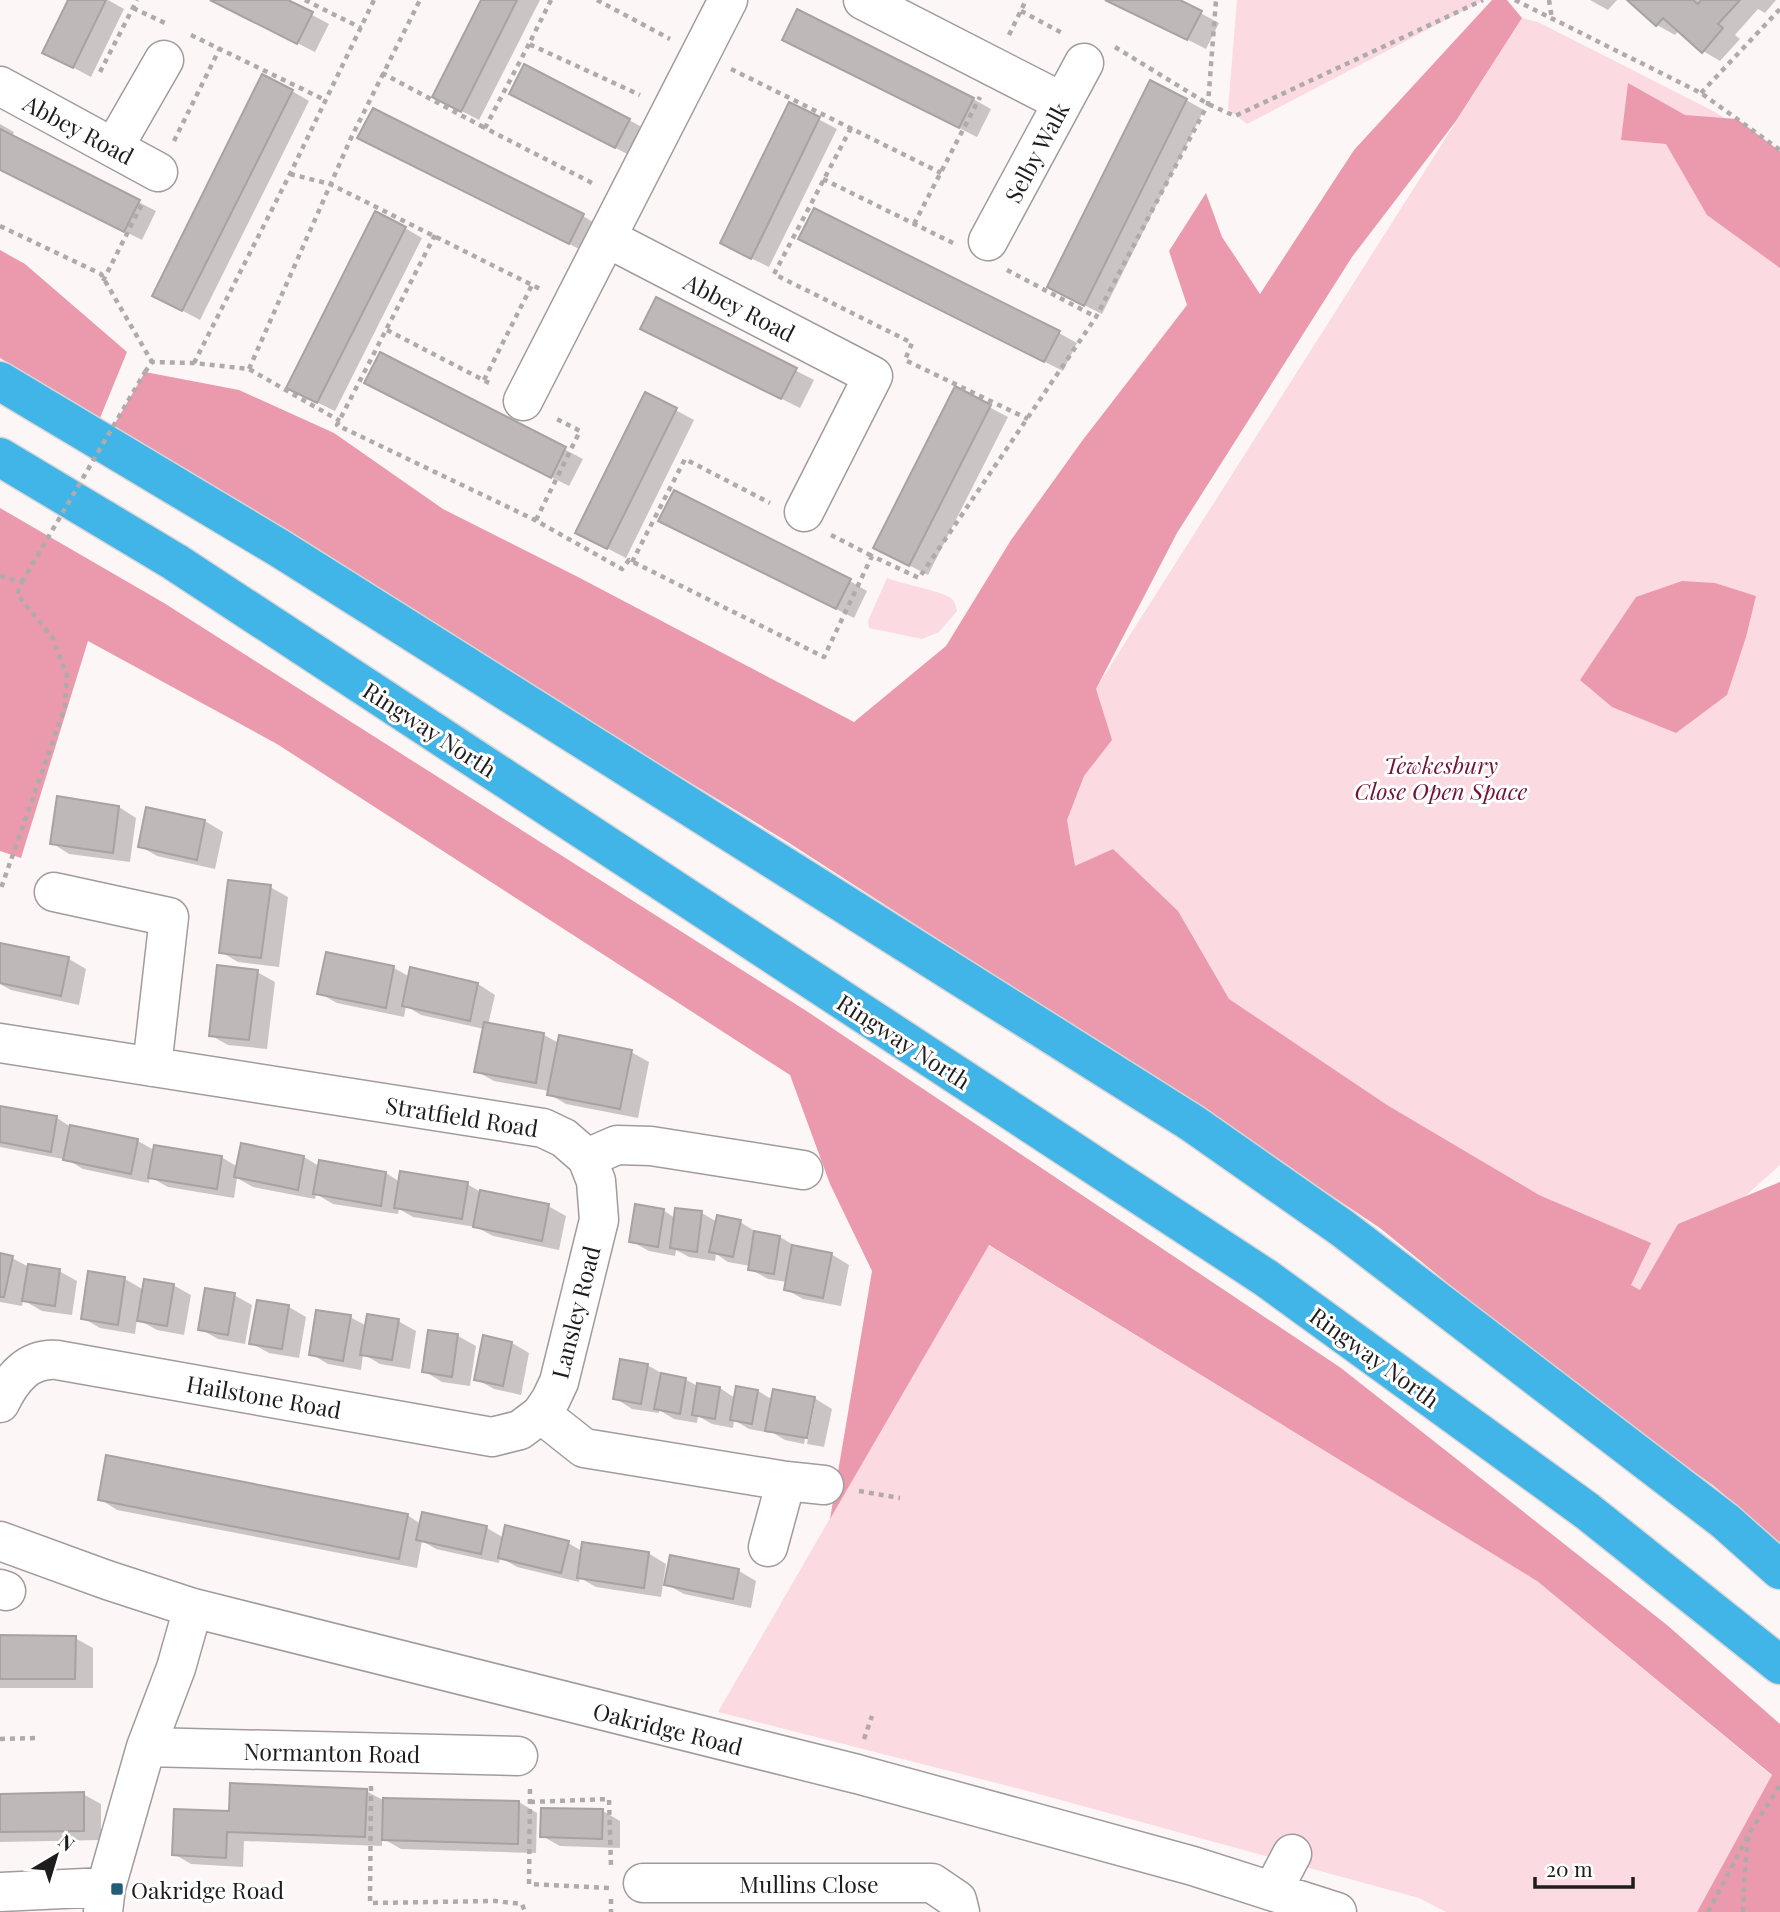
<svg xmlns="http://www.w3.org/2000/svg" width="1780" height="1912" font-family="'Playfair Display',serif">
  <style>
    .green { fill: #fbdae1 }
    .forest { fill: #eb9aae }
    .shadow { fill: #0003 }
    .building { fill: #bfb8b9; stroke: #a8a2a3; stroke-width: 2 }
    .lines { fill: none; stroke-linecap: round; stroke-linejoin: round }
    .minor-casing { stroke: #a29b9d; stroke-width: 41 }
    .highway-casing { stroke: #d6d6d6; stroke-width: 41 }
    .path { stroke: #b0abab; stroke-width: 4.5; stroke-dasharray: 5 5; stroke-linecap: butt }
    .minor { stroke: #fff; stroke-width: 38 }
    .highway { stroke: #41b4e8; stroke-width: 38 }
    .path-bridge { stroke: #b0abab; stroke-width: 4.5; stroke-dasharray: 5 5; stroke-linecap: butt }
    .poi-dot { fill: #255c77; stroke: #fff; stroke-width: 2.5 }
    .labels { text-anchor: middle; dominant-baseline: central; stroke-width: 6; stroke-linejoin: round; paint-order: stroke }
    .street-label { font-size: 23px; fill: #1e1c1c; stroke: #fff }
    .park-label { font-size: 23px; font-style: italic; fill: #721438; stroke: #fff }
    .poi-label { font-size: 23px; fill: #1e1c1c; stroke: #fff; text-anchor: start }
  </style>
  <rect width="100%" height="100%" fill="#fdf6f7"/>
  <path class="green" d="M1237 0H1484L1247 124 1228 109Z
    M1522 18 1538 22 1717 113 1780 157V1165L1640 1290 1527 1229 1019 899 1081 712Z
    M887 578C901 584 945 591 953 600 955 603 956 607 957 611L939 632 922 639 869 628 868 621Z
    M988 1245 1537 1581 1772 1776 1697 1912H1446L1419 1898 1024 1790 718 1712Z"/>
  <path class="forest" d="M1492 0H1507L1522 18 1456 121 1352 257 1177 533 1096 689 1112 740 1084 776 1067 820 1075 866 1113 849 1178 911 1229 999 1387 1105 1539 1195 1651 1243 1631 1285 1640 1290 1678 1224 1780 1182V1543L1714 1486 1580 1391 1380 1228 1221 1122 786 841 111 430 145 372 239 390 334 433 443 509 578 577 854 722 946 646 1011 540 1082 441 1187 305 1169 251 1206 193 1222 237 1260 294 1354 150Z
    M1628 83 1685 115 1737 119 1780 151V268L1707 215 1666 144 1621 140Z
    M0 250 25 264 127 352 100 418 0 358Z
    M0 508 164 603 808 1012 1341 1368 1667 1625 1780 1724V1912H1697L1772 1775 1537 1581 989 1245 830 1519 872 1271 830 1184 790 1075 277 744 88 641 21 858 0 851Z
    M1682 581 1715 583 1756 596 1746 637 1727 695 1676 733 1612 707 1580 680 1636 597Z"/>
  <path class="shadow" d="M70 0H108L124 9 91 77 44 52Z
    M211 0H284L329 24 315 52Z
    M483 0H540L479 120 452 106Z
    M1109 0H1176L1219 23 1206 49Z
    M1590 0H1617L1608 10Z
    M1629 0H1776L1765 13 1758 9 1735 35 1740 39 1720 61 1703 51 1679 30 1675 35 1657 25Z
    M802 49 973 99 991 109 977 137Z
    M292 91 309 101 200 320 172 305Z
    M1186 100 1204 110 1102 314 1066 296Z
    M529 103 629 120 647 130 633 157Z
    M790 104 837 129 769 267 740 253Z
    M0 124 14 132 12 137 156 211 142 240 0 169Z
    M377 147 583 216 600 226 587 253Z
    M405 228 422 238 335 411 306 397Z
    M818 248 1059 333 1077 343 1063 371Z
    M656 299 814 380 800 408 660 338Z
    M381 354 583 459 569 486 384 393Z
    M955 389 1008 417 928 575 893 557Z
    M646 394 694 420 626 558 595 542Z
    M678 530 850 581 867 591 854 618Z
    M119 807 136 818 130 862 69 854 52 843Z
    M148 809 205 821 223 832 215 869 157 856 140 846Z
    M270 887 288 897 279 967 238 962 221 952Z
    M1 945 69 959 86 969 79 1005 11 990 0 984Z
    M327 954 394 968 410 977 478 984 495 995 488 1025 544 1035 559 1043 631 1052 649 1062 638 1118 566 1104 549 1094V1091L494 1081 476 1071 484 1029 421 1015 406 1006 404 1017 337 1003 319 993Z
    M257 972 275 982 267 1049 228 1045 210 1035Z
    M0 1107 57 1118 71 1127 138 1141 154 1150 221 1157 238 1167 242 1145 304 1157 319 1166 386 1173 400 1182 467 1184 481 1192 548 1206 566 1216 559 1250 493 1236 476 1227 413 1217 399 1209 398 1214 333 1204 316 1194 315 1199 253 1187 237 1178 234 1198 168 1187 150 1177 149 1183 83 1169 68 1160 0 1147Z
    M663 1210 675 1218 676 1210 702 1213 717 1222H740L758 1233 780 1237 797 1247 831 1254 849 1265 841 1306 803 1299 785 1289 787 1282 768 1279 750 1269V1266L728 1262 716 1254 715 1261 689 1257 676 1250 675 1256 649 1251 631 1241Z
    M0 1255 12 1258 29 1267 59 1271 77 1281 72 1315 42 1311 23 1300 22 1306 0 1302Z
    M125 1279 144 1290 173 1285 191 1295 184 1335 157 1330 137 1319 135 1334 100 1328 83 1318Z
    M234 1295 252 1305 245 1344 218 1339 200 1329Z
    M289 1307 306 1317 299 1358 269 1353 251 1343Z
    M350 1317 367 1326 398 1321 416 1331 410 1369 380 1364 363 1354 361 1370 328 1364 311 1354Z
    M430 1332 458 1336 476 1346 470 1386 442 1382 424 1371Z
    M512 1343 529 1353 521 1395 494 1389 476 1379Z
    M647 1365 665 1375 685 1379 699 1387 720 1388 735 1398 758 1391 773 1400 814 1398 832 1409 824 1447 807 1444 815 1402H812L804 1444 785 1440 770 1431V1433L749 1429 734 1420 733 1428 712 1424 698 1416 697 1423 674 1419 659 1410V1413L632 1409 615 1398Z
    M100 1499 407 1515 421 1524 423 1514 487 1528 504 1538 568 1543 582 1551 648 1553 666 1564 661 1597 596 1587 580 1578 579 1582 517 1567 500 1557 499 1563 436 1549 422 1541 417 1568 117 1510Z
    M739 1571 756 1581 751 1608 684 1594 666 1584Z
    M0 1637 75 1638 93 1648V1688H0Z
    M366 1791 385 1801 519 1802 537 1813 536 1853 401 1849 382 1838V1846L244 1841 243 1867 191 1864 174 1854 231 1813Z
    M83 1794 101 1804V1840L0 1842V1795Z
    M603 1811 620 1821V1848L560 1846 542 1836Z"/>
  <path class="building" d="M68 0H106L73 68 42 53Z
    M210 0H288L313 12 297 44Z
    M481 0H517L461 112 432 97Z
    M1105 0H1180L1202 11 1187 40Z
    M1627 0H1693L1698 4 1701 0H1740L1718 24 1723 28 1702 53 1663 18 1656 26Z
    M797 9 974 98 959 128 782 40Z
    M524 64 630 119 615 148 509 94Z
    M262 74 293 90 182 311 152 296Z
    M1150 80 1187 99 1084 306 1047 287Z
    M789 102 820 117 751 259 720 243Z
    M373 108 584 214 569 244 357 138Z
    M0 129 140 200 124 232 0 170Z
    M814 208 1060 331 1044 362 798 239Z
    M375 211 406 227 317 403 286 388Z
    M656 297 797 368 781 399 640 329Z
    M380 352 566 447 551 478 364 383Z
    M955 386 991 405 909 566 873 548Z
    M645 392 677 408 607 549 575 533Z
    M674 490 851 579 836 609 658 521Z
    M57 796 119 806 113 853 50 844Z
    M146 807 205 820 197 860 138 847Z
    M228 880 271 885 261 958 219 953Z
    M0 943 69 957 61 996 0 983Z
    M326 952 394 966 386 1008 317 994Z
    M217 965 258 970 249 1040 209 1036Z
    M410 967 478 983 470 1021 402 1006Z
    M484 1022 544 1033 536 1083 474 1072Z
    M559 1035 632 1050 620 1109 547 1095Z
    M0 1106 57 1116 51 1152 0 1142Z
    M70 1125 138 1139 131 1174 63 1160Z
    M241 1143 304 1156 298 1190 234 1177Z
    M154 1145 222 1156 217 1189 148 1178Z
    M319 1160 386 1172 381 1206 313 1194Z
    M400 1171 468 1182 462 1219 394 1208Z
    M480 1190 549 1204 542 1241 473 1227Z
    M635 1204 664 1209 658 1247 629 1242Z
    M675 1208 702 1211 697 1252 670 1248Z
    M717 1215 741 1220 733 1257 709 1252Z
    M754 1231 780 1236 774 1274 748 1270Z
    M792 1245 832 1253 823 1298 784 1290Z
    M0 1253 13 1256 4 1297H0Z
    M28 1264 60 1269 55 1306 22 1301Z
    M88 1271 125 1277 118 1325 81 1319Z
    M144 1279 174 1284 167 1326 137 1321Z
    M205 1288 235 1293 228 1335 198 1330Z
    M257 1300 289 1305 282 1349 249 1344Z
    M316 1310 351 1315 343 1361 309 1355Z
    M367 1314 399 1319 392 1360 360 1355Z
    M428 1330 458 1334 452 1377 422 1372Z
    M483 1335 512 1342 503 1386 474 1380Z
    M620 1359 648 1364 641 1404 613 1399Z
    M661 1373 686 1378 680 1414 654 1409Z
    M697 1383 720 1387 715 1419 692 1415Z
    M736 1386 758 1390 752 1424 730 1420Z
    M773 1389 815 1397 807 1438 765 1431Z
    M106 1455 408 1514 399 1559 98 1500Z
    M422 1512 487 1526 481 1554 416 1540Z
    M505 1525 569 1541 561 1573 498 1558Z
    M582 1542 649 1552 644 1588 577 1578Z
    M670 1555 739 1569 733 1599 664 1585Z
    M0 1635 76 1636 75 1679H0Z
    M230 1783 367 1789 365 1837 227 1832 226 1858 172 1855 174 1809 229 1811Z
    M84 1792V1831L0 1832V1794Z
    M383 1798 519 1801 518 1844 382 1840Z
    M541 1808 603 1809 602 1839 540 1837Z"/>
  <g class="lines">
    <g class="minor-casing">
      <path id="minor" d="M863 0 1062 102
        M0 86 158 172
        M114 147 164 60
        M607 238 873 376 804 512
        M988 241 1084 63
        M523 401 728 0
        M54 892 169 917 152 1067
        M0 1043 543 1128 564 1138 587 1158 596 1181 599 1220 559 1382 551 1399 541 1414 520 1430 492 1437 57 1360C28 1358 12 1378 0 1403
        M587 1158 617 1145 651 1146 803 1170
        M541 1414 584 1448 786 1481 824 1485
        M0 1541 107 1580 193 1608 857 1774 1193 1866 1337 1912
        M768 1547 786 1481
        M0 1589 6 1591
        M146 1747 518 1756
        M643 1883H932L957 1900 960 1912
        M1273 1890 1292 1854
        M0 1892 106 1887
        M103 1912 106 1887 146 1747 176 1668 193 1608"/>
    </g>
    <g class="highway-casing">
      <path id="highway" d="M0 381 279 548 1192 1123 1342 1228 1725 1521 1780 1570
        M0 457 175 562 1266 1278 1587 1511 1780 1665"/>
    </g>
    <path class="path" d="M305 0 361 28
      M551 0 529 44 640 95
      M597 0 670 39
      M1515 0 1701 93 1780 150
      M1549 0 1552 19
      M133 8 167 24
      M1021 11 1064 34
      M191 35 325 100
      M1009 35 1026 0
      M529 44 485 128 596 185
      M1115 47 1208 104 1235 116 1483 0
      M731 69 941 173
      M100 72 137 0
      M382 73 485 128
      M1701 93 1780 9
      M851 128 774 274 912 343 905 360 1028 419
      M174 141 220 48
      M290 174 330 184 540 289
      M823 179 953 243
      M914 224 980 97
      M0 226 101 274 152 362
      M435 235 337 425 535 520 622 569 629 560 824 657 872 556 919 578 1096 317 1208 104 1216 0
      M1007 270 1096 317
      M103 281 143 202
      M387 330 491 384
      M194 363 290 174 374 0
      M249 369 351 138 420 0
      M145 372 152 362 194 363 249 369 340 421
      M484 380 532 285
      M536 520 580 431 555 418
      M831 535 872 556
      M632 562 685 459 770 503
      M0 576 22 582 17 594 52 637 67 675 65 707 0 891
      M859 1491 900 1498
      M0 1739 37 1738
      M864 1739 872 1716
      M371 1786 370 1903 495 1901 522 1904 525 1912
      M530 1789 529 1884 610 1888
      M530 1802 609 1799 611 1866
      M611 1899V1912
      M1708 1912 1750 1832 1780 1785
      M1743 1912 1745 1866 1749 1836"/>
    <use href="#minor" class="minor"/>
    <use href="#highway" class="highway"/>
    <path class="path-bridge" d="M22 582 145 372"/>
  </g>
  <rect class="poi-dot" x="110" y="1882" width="14" height="14" rx="3.5"/>
  <g class="labels">
    <g class="street-label">
      <text transform="translate(79 129) rotate(28)">Abbey Road</text>
      <text transform="translate(1036 152) rotate(-62)">Selby Walk</text>
      <text transform="translate(740 307) rotate(27)">Abbey Road</text>
      <text transform="translate(430 729) rotate(33)">Ringway North</text>
      <text transform="translate(904 1041) rotate(33)">Ringway North</text>
      <text transform="translate(462 1116) rotate(9)">Stratfield Road</text>
      <text transform="translate(575 1312) rotate(-76)">Lansley Road</text>
      <text transform="translate(1375 1357) rotate(36)">Ringway North</text>
      <text transform="translate(264 1396) rotate(10)">Hailstone Road</text>
      <text transform="translate(668 1728) rotate(14)">Oakridge Road</text>
      <text transform="translate(332 1752) rotate(1)">Normanton Road</text>
      <text x="809" y="1883">Mullins Close</text>
    </g>
    <g class="park-label">
      <text x="1441" y="764">Tewkesbury<tspan x="1441" dy="26">Close Open Space</tspan></text>
    </g>
    <g class="poi-label">
      <text x="131" y="1889">Oakridge Road</text>
    </g>
  </g>
  <g transform="translate(56 1856) rotate(38)" stroke="#ffffff" stroke-width="5" paint-order="stroke">
  <path d="M0-5L12 26L0 18L-12 26Z" fill="#1e1c1c"/>
  <text y="-10" font-size="19" font-weight="bold" text-anchor="middle" fill="#1e1c1c">N</text>
  </g>
  <path d="M1535 1877v10h98v-10" fill="none" stroke="#1e1c1c" stroke-width="3.5"/>
  <text x="1546" y="1877" font-size="21" fill="#1e1c1c" stroke="#ffffff" stroke-width="5" paint-order="stroke">20 m</text>
</svg>
